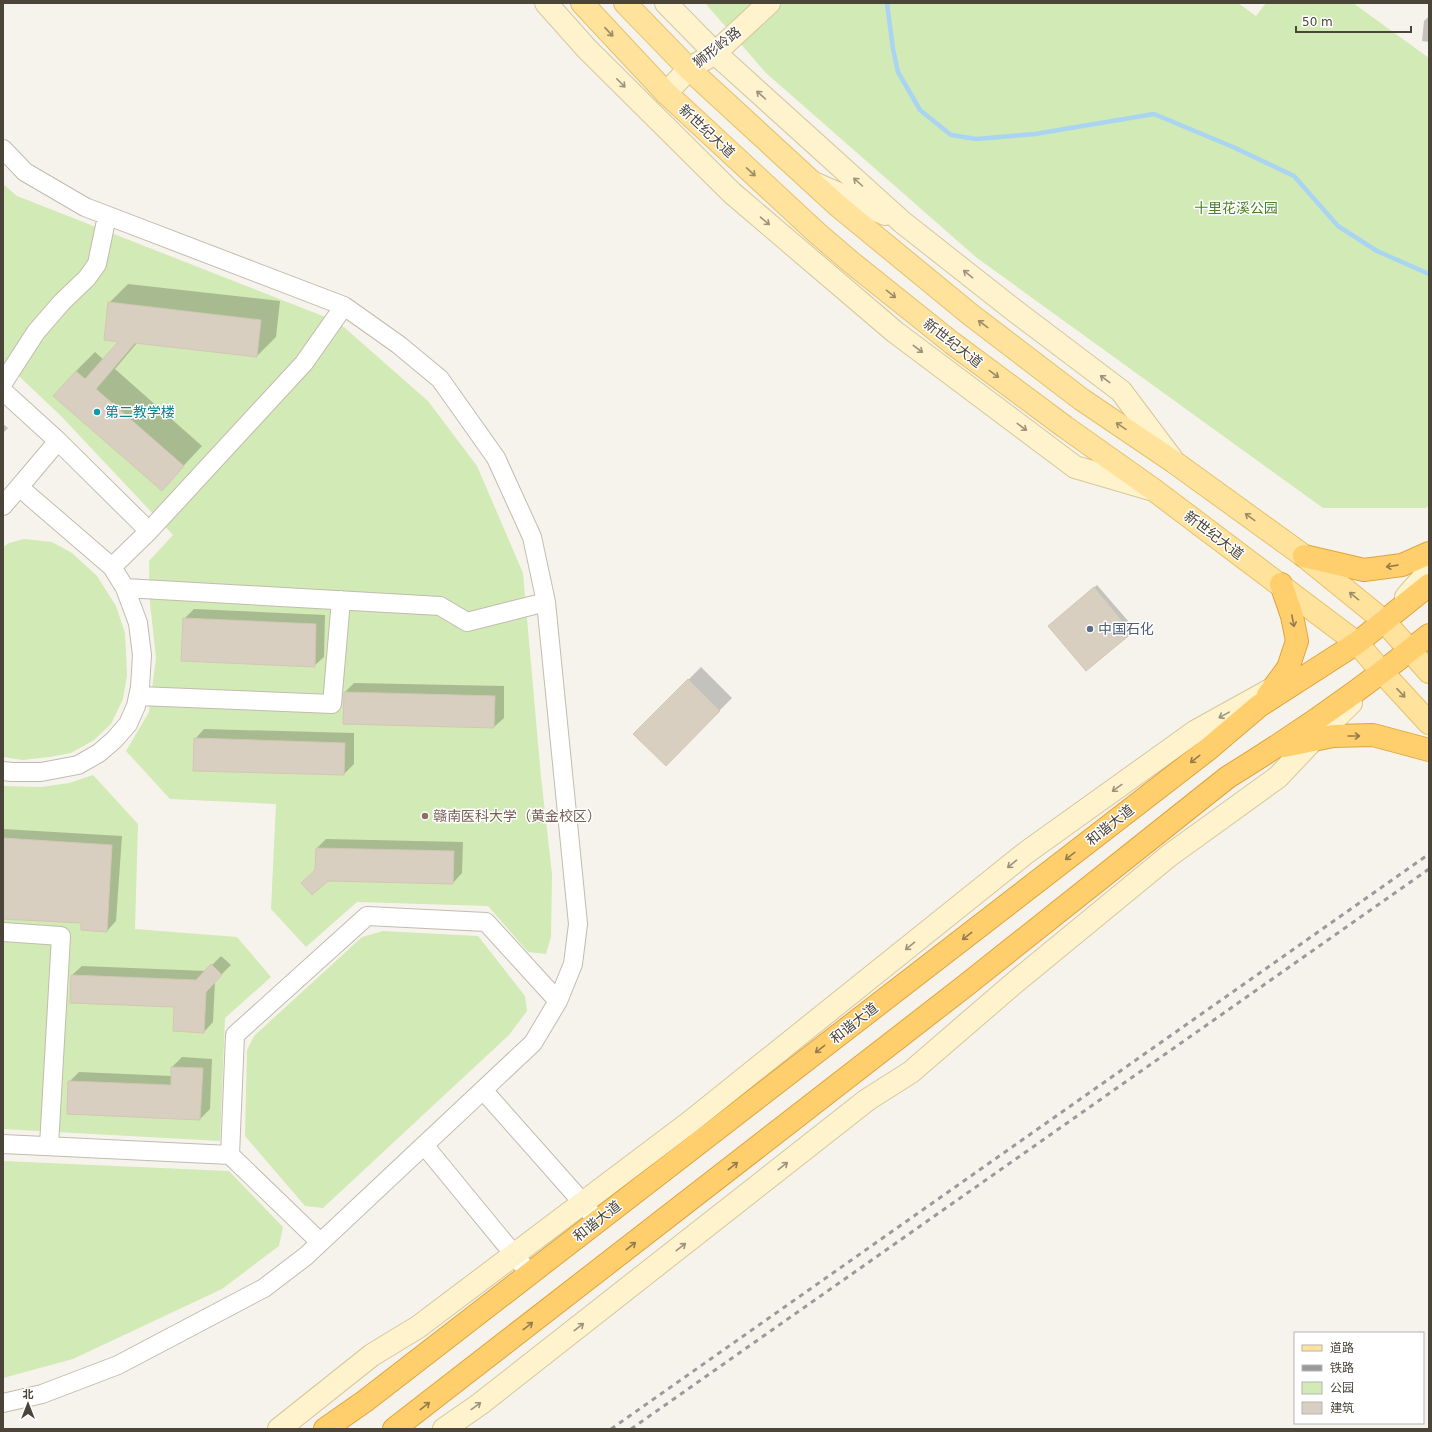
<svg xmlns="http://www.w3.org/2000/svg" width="1432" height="1432" font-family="'DejaVu Sans','Noto Sans SC',sans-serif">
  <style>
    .green { fill: #d2eab5 }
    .shadow { fill: #0003 }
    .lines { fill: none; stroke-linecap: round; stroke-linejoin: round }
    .stream { stroke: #a9d4f2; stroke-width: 4.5 }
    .building { fill: #d8cfc1; stroke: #d3c7b4 }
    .street-casing { stroke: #c2bbae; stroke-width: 20 }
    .secondary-casing { stroke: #d6c79b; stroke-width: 24 }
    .primary-casing { stroke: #e6c16a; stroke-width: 24 }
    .highway-casing { stroke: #e0a43c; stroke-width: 24 }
    .street { stroke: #fff; stroke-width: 18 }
    .secondary { stroke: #fff3cd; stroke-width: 22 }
    .primary { stroke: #ffe39c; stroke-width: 22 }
    .highway { stroke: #ffcf6e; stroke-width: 22 }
    .rail { stroke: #9a9a9a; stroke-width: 3; stroke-dasharray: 5 5; stroke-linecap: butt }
    .oneway { stroke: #9c8c66 }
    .oneway2 { stroke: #9c937c }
    .oneway3 { stroke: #937c4e }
    .culture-dot { fill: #0f9aa8; stroke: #fff; stroke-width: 1.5 }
    .service-dot { fill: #5c6f8a; stroke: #fff; stroke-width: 1.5 }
    .education-dot { fill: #8d6e63; stroke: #fff; stroke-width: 1.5 }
    .labels { text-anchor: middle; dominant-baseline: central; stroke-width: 3; stroke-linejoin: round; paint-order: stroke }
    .street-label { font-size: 14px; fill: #4b4439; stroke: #fff }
    .park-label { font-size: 14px; fill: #4a7f2a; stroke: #fff }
    .culture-label { font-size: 14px; fill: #0d838f; stroke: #fff; text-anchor: start }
    .service-label { font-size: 14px; fill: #4e5e75; stroke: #fff; text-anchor: start }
    .education-label { font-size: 14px; fill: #785e54; stroke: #fff; text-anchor: start }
  </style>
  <rect width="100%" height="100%" fill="#f6f3ec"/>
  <path class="green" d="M705 3H1238L1256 16 1266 3H1353L1429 58V505L1426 508H1323L977 258 766 73Z
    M3 184 17 196 338 322 428 401 477 466 523 573 541 777 552 874 551 937 546 954 528 952 488 906 357 902 306 947 271 909 276 804 170 799 126 751 149 712 156 658 150 603 149 561 173 535 61 416 3 361Z
    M24 539 52 542 72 553 97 576 116 606 125 633 127 675 123 699 111 724 94 740 71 753 49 757 23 760 3 757V547L9 543Z
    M93 775 138 824 135 929 237 937 271 977 225 1018 220 1141 3 1129V786L41 787 69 783Z
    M383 931 478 936 525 996 527 1011 509 1035 323 1208 305 1206 245 1136 247 1050 254 1036 362 937Z
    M3 1161 229 1171 283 1227 279 1246 222 1289 73 1359 3 1378Z"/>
  <path class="shadow" d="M1429 16V42L1422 41 1424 21Z
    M128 284 280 301 276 337 257 356 137 343 115 369 202 446 161 490 76 371 95 352 104 360 120 341 109 303Z
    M3 424 8 428 3 433Z
    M1097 585 1135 629 1086 670 1052 623Z
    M194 609 325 615 324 657 314 666 184 619Z
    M701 667 732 698 666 764 635 734Z
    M354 683 504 686V718L494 727 344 723 345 692Z
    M204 729 354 733V764L344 774 195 739Z
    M3 829 122 836 116 921 107 931 82 922 3 918Z
    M326 839 463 842 462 873 453 883 317 848Z
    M221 956 231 965 215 981 213 1022 204 1032 176 1006 72 975 82 966 206 971Z
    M182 1057 212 1059 210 1109 200 1119 69 1082 79 1072 172 1076V1067Z"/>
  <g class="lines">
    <path class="stream" d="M887 3 893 49 898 72 920 110 951 135 976 139 1035 134 1154 114 1233 147 1294 176 1338 226 1377 251 1429 274"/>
  </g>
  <path class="building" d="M108 302 261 320 257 357 135 343 96 389 184 466 162 491 53 396 76 371 85 379 118 342 104 340Z
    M1094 587 1132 633 1086 671 1048 626Z
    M183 618 316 624 315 667 181 661Z
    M688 679 720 711 666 766 633 734Z
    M344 692 495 696 494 728 343 724Z
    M194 738 345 743 344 775 193 771Z
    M3 838 112 845 107 932 81 930V923L3 919Z
    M316 848 454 851 453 884 328 881 312 895 301 883 315 870Z
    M211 964 222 975 206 992 204 1033 173 1031 174 1007 70 1003 71 975 196 980Z
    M171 1067 203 1068 200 1120 67 1114 68 1081 171 1085Z"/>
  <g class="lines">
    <g class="street-casing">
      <path id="street" d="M3 149 25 172 85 207 344 306 399 345 440 379 496 458 532 537 546 602 578 924 573 964 558 1001 533 1043 306 1256 264 1288 118 1365 42 1394 3 1403
        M3 383 36 332 62 302 87 278 97 264 107 216
        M3 391 58 441 149 531 304 363 344 306
        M3 506 58 441
        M112 567 149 531
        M125 588 440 606 467 622 546 602
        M139 696 332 704 341 600
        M3 771 12 772H41L78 765 99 753 114 740 128 724 136 706 140 687 142 655 138 623 125 588 112 567 19 487
        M3 932 61 936 49 1146
        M483 1090 583 1203 597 1221
        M3 1144 230 1155
        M424 1145 530 1274
        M320 1242 230 1155 235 1035 367 916 486 922 558 1001"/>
    </g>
    <g class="secondary-casing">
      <path id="secondary" d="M546 3 587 49 732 193 895 332 1075 467 1150 489
        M666 3 715 53 902 222 1015 311 1121 391 1172 459
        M666 93 689 69 715 53 769 3
        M816 184 885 214
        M1406 597 1429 571
        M279 1429 372 1355 418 1327 690 1122 1027 852 1196 731 1270 690
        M444 1429 480 1404 867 1100 911 1072 1013 984 1170 855 1278 777 1313 740 1351 703"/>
    </g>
    <g class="primary-casing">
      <path id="primary" d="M582 3 666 93 817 233 852 263 952 343 1065 427 1154 490 1357 643 1382 672 1429 723
        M625 3 689 69 837 205 971 315 1081 399 1174 462 1304 556 1384 621 1429 672"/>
    </g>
    <g class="highway-casing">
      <path id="highway" d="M1304 556 1364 570 1402 565 1429 553
        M1268 695 1288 668 1297 641 1292 616 1281 584
        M1284 746 1333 736 1373 735 1429 750
        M325 1429 365 1401 1206 751 1259 706 1357 643 1429 585
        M394 1429 965 986 1228 777C1298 734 1365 687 1429 635"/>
    </g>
    <use href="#street" class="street"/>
    <use href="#secondary" class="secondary"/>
    <use href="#primary" class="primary"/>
    <use href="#highway" class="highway"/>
    <path class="rail" d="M611 1429 1429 854
      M631 1429 1429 869"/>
  </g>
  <defs><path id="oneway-shaft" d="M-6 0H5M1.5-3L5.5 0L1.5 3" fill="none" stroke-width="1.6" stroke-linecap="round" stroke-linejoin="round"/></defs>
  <g class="oneway">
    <use href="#oneway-shaft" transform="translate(609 32) rotate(47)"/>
    <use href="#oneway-shaft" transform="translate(751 172) rotate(43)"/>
    <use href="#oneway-shaft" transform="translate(891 294) rotate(39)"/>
    <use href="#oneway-shaft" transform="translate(983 324) rotate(-143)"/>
    <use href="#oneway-shaft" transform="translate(994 374) rotate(37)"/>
    <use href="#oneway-shaft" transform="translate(1121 426) rotate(-146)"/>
    <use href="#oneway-shaft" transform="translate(1250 517) rotate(-144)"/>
    <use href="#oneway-shaft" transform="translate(1354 596) rotate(-141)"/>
    <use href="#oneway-shaft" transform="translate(1401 693) rotate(47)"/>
  </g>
  <g class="oneway2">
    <use href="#oneway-shaft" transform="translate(621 83) rotate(45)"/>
    <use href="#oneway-shaft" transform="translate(761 95) rotate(-138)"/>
    <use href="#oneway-shaft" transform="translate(858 182) rotate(-138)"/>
    <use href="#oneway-shaft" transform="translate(765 221) rotate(40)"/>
    <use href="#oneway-shaft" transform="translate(968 274) rotate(-141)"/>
    <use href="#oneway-shaft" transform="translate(918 349) rotate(37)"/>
    <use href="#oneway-shaft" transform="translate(1105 379) rotate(-143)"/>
    <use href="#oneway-shaft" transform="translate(1022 427) rotate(37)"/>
    <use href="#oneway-shaft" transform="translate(1224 715) rotate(151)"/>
    <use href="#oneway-shaft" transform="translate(1117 788) rotate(144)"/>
    <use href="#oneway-shaft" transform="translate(1012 864) rotate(141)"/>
    <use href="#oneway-shaft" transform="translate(910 946) rotate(141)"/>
    <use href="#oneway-shaft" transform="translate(783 1166) rotate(-38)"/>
    <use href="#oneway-shaft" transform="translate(681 1247) rotate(-38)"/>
    <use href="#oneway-shaft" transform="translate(579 1327) rotate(-38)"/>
    <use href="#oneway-shaft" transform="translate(476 1406) rotate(-36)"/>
  </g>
  <g class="oneway3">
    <use href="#oneway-shaft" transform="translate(1392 566) rotate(172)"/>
    <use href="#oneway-shaft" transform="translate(1293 621) rotate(79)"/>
    <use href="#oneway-shaft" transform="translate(1354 736)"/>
    <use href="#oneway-shaft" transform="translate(1195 759) rotate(142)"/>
    <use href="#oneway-shaft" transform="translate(1070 856) rotate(142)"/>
    <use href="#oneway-shaft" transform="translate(967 936) rotate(142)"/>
    <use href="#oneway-shaft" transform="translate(820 1049) rotate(142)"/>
    <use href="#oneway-shaft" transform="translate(733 1166) rotate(-38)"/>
    <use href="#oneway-shaft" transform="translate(631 1246) rotate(-38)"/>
    <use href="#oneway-shaft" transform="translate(528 1326) rotate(-38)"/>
    <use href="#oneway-shaft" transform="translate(425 1406) rotate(-38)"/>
  </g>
  <circle class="culture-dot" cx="97" cy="412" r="4"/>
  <circle class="service-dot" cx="1090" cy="629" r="4"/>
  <circle class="education-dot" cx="425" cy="816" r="4"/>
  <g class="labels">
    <g class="street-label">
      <text transform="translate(717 47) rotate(-38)">狮形岭路</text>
      <text transform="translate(707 131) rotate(43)">新世纪大道</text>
      <text transform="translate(953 343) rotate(38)">新世纪大道</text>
      <text transform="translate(1214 535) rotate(37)">新世纪大道</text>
      <text transform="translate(1110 825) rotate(-38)">和谐大道</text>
      <text transform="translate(854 1023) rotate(-38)">和谐大道</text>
      <text transform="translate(597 1221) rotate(-38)">和谐大道</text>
    </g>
    <g class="park-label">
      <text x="1236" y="208">十里花溪公园</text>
    </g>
    <g class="culture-label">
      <text x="105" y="412">第二教学楼</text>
    </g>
    <g class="service-label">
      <text x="1098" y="629">中国石化</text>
    </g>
    <g class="education-label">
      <text x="433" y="816">赣南医科大学（黄金校区）</text>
    </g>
  </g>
  <rect width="1432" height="1432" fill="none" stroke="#4b4439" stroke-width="8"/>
  <rect x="1294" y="1332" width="130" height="92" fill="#ffffff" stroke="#b7b4b0"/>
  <rect x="1302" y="1345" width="20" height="6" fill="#ffe39c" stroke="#b7b4b0"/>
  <text x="1330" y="1352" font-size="12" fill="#4b4439">道路</text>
  <rect x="1302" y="1365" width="20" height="6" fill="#9a9a9a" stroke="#b7b4b0"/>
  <text x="1330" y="1372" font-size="12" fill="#4b4439">铁路</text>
  <rect x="1302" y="1382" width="20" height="12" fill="#d2eab5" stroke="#b7b4b0"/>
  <text x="1330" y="1392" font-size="12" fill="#4b4439">公园</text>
  <rect x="1302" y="1402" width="20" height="12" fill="#d8cfc1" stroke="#b7b4b0"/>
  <text x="1330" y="1412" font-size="12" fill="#4b4439">建筑</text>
  <g transform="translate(28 1404)" stroke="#ffffff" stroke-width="3" paint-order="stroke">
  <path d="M0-3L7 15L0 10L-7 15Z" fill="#4b4439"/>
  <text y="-6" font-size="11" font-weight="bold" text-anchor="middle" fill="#4b4439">北</text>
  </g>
  <path d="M1296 26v6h115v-6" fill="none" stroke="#4b4439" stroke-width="2"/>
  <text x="1302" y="26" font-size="12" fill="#4b4439" stroke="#ffffff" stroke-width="3" paint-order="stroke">50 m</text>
</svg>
